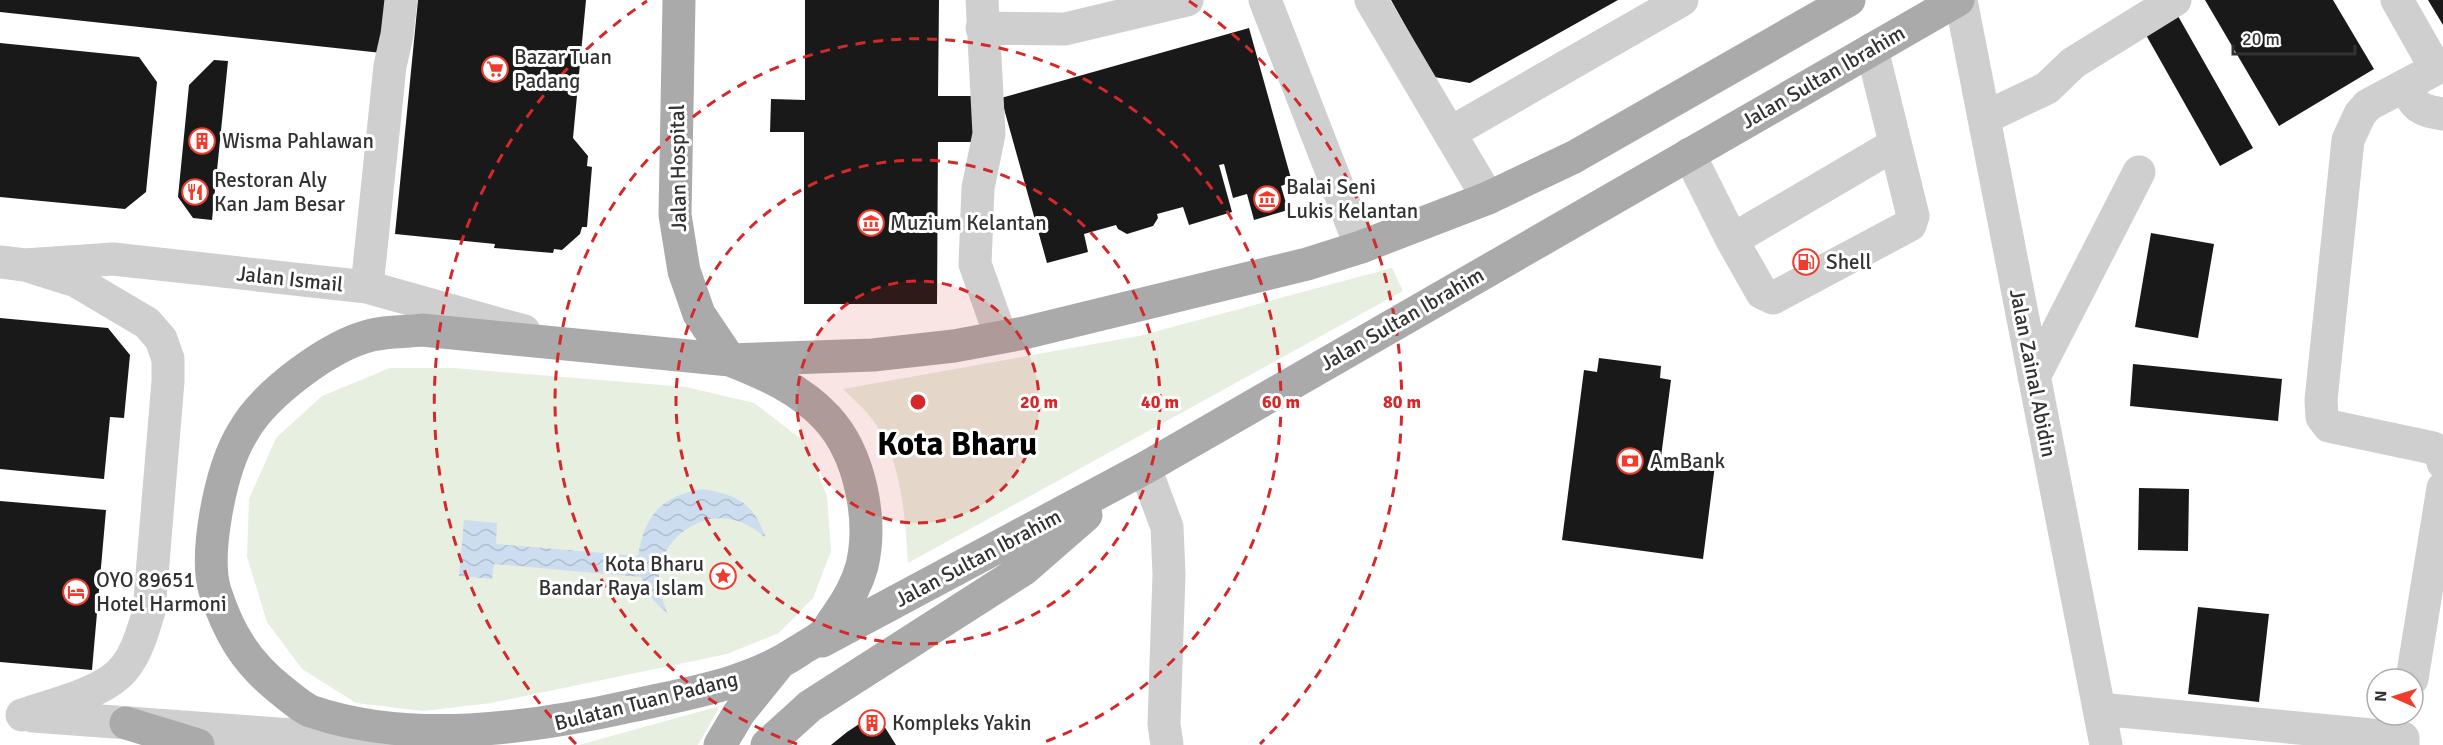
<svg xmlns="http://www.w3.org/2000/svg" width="2443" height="745" font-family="Signika,sans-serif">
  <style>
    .grass { fill: #e6efe0 }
    .water { fill: url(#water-waves) }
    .building { fill: #191919 }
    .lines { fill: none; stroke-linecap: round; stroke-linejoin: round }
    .minor { stroke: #cfcfcf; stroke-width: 33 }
    .major { stroke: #aaa; stroke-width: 33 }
    .ring { fill: none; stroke: #d62828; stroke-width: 3; stroke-dasharray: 10 8 }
    .labels { text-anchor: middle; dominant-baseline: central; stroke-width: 6; stroke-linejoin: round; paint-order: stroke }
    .poi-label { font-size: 21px; fill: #323232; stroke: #fff; text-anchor: start }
    .street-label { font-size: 21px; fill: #323232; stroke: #fff }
    .town-label { font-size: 33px; font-weight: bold; fill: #000; stroke: #fff }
    .centre { fill: #d62828; stroke: #fff; stroke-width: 3 }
    .ring-label { font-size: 18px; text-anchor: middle; font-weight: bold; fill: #d62828; stroke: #fff; stroke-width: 6; stroke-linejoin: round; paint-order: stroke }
  </style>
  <defs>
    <pattern id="water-waves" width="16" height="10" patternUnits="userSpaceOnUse" patternTransform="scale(1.5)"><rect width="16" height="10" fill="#ccddf0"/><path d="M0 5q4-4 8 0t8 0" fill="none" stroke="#b0bece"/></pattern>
  </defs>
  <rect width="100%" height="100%" fill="#fff"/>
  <path class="grass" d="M1392 268 1403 291 908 563C905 517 902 458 872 419 864 408 853 399 843 389L1139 336Z
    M390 368H453L686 387 754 403 805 442 827 496 831 551 813 598 779 633 727 654 491 703 423 711 356 703 302 669 267 622 247 557 249 499 276 438 322 396Z
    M720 706 698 745H579Z"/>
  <path class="water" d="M702 489C739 495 753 503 766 538 755 529 743 521 729 519 695 513 658 544 659 578 659 592 663 602 668 614L653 600 641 577 494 564 492 579 459 576 464 520 497 523 496 544 638 556C645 515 660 497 702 489Z"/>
  <path class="building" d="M0 0H387L382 53 0 12Z
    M418 0H586L573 138 588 156 587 166 592 167 587 227H582L580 234 562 250 554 249 553 253 494 248 495 244 395 234Z
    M805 0H939L938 96H979V142H938L937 304H804V132H770L771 99 805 100Z
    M1391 0H1618L1470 83 1434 77Z
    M2205 0H2333L2374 69 2279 126Z
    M2428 0H2443V25Z
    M2178 16 2253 148 2220 166 2146 35Z
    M1249 28 1292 182 1281 186 1288 210 1254 220 1247 194 1233 198 1224 164 1219 165 1232 212 1189 225 1183 207 1157 214 1158 218 1153 226 1127 234 1118 229 1116 225 1084 234 1088 252 1047 263 1001 98Z
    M0 43 139 57 157 82 146 192 125 209 0 197Z
    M214 60 228 61 212 220 193 218 178 197 189 85Z
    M2151 233 2214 244 2198 338 2135 327Z
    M0 318 108 328 130 355 124 418 110 417 104 479 0 469Z
    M1599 358 1661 366 1660 378 1671 380 1661 457 1715 465 1703 559 1562 540 1584 370 1597 372Z
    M2133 364 2282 379 2278 421 2130 406Z
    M2139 488 2189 489 2188 551 2138 550Z
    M0 501 106 510 92 670 0 662Z
    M2198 607 2269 614 2259 702 2188 694Z
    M876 713 896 745H831L847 732Z"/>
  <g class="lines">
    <path class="minor" d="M982 0 989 134 978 188 975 264 1001 337
      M1265 0 1361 247
      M1371 0 1488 198
      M1961 0 2106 745
      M2397 0 2436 69
      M982 28 1065 29 1187 0
      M2443 65 2368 105 2360 114 2348 140 2321 400 2322 417 2329 426 2433 448 2442 456 2443 463
      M2406 85C2414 108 2420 110 2443 114
      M1984 118 2047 88 2073 63 2175 0
      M1450 133 1682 0
      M1689 154 1732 240 1762 293 1773 298 1910 225 1913 216 1872 49
      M1732 240 1894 145
      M0 262 25 265 113 259 367 287 524 331
      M367 287 390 66 397 35 401 0
      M2034 377 2139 172
      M1145 468 1167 527 1169 574 1164 724 1167 745
      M2412 679 2443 488
      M2099 709 2403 738V745
      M22 715C53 704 107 693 126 666 138 650 143 630 149 611L168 381V359L161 339 147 323 76 281 25 265
      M33 716 278 734 383 737"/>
    <path class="major" d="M679 0 675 215 684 271 699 314 730 360
      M730 360C766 374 800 389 827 418 860 454 873 519 862 566 857 584 847 602 836 617 832 622 828 630 824 634 817 641 807 645 800 650 750 684 689 693 631 706 529 729 409 745 310 711 300 706 290 697 281 690 246 662 229 634 215 591 208 568 212 536 216 513 221 485 228 456 243 432 264 394 330 345 372 335 388 331 406 332 422 330L730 360 873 355 954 346 1024 333 1307 264 1361 247 1488 198 1574 157 1849 0
      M822 641 1145 468 1958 0
      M126 723 198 745
      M720 745 739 713 777 666
      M767 745 810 706 1024 569 1086 515"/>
  </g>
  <circle cx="918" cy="402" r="121" fill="#d62828" fill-opacity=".12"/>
  <g class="ring">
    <circle cx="918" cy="402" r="121"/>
    <circle cx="918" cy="402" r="242"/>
    <path d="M797 744A363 363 0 1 1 1039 744"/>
    <path d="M576 744A484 484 0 0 1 647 1M1189 1A484 484 0 0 1 1260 744"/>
  </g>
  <defs>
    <g id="supermarket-ring" transform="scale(1.35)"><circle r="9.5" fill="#fff" stroke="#f13c2d" stroke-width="1.5"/><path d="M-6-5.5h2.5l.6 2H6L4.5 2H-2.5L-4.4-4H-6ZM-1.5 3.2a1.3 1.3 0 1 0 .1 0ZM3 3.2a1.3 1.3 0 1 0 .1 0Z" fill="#f13c2d"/></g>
    <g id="building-ring" transform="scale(1.35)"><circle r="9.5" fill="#fff" stroke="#f13c2d" stroke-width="1.5"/><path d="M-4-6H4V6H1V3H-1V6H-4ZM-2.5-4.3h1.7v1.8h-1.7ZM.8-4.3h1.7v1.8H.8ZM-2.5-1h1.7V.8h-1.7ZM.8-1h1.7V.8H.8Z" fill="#f13c2d"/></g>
    <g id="restaurant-ring" transform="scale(1.35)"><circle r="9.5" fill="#fff" stroke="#f13c2d" stroke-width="1.5"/><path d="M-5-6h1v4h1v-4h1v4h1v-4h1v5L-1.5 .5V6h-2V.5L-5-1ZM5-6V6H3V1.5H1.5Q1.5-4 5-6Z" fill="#f13c2d"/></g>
    <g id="museum-ring" transform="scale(1.35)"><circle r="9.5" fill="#fff" stroke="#f13c2d" stroke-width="1.5"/><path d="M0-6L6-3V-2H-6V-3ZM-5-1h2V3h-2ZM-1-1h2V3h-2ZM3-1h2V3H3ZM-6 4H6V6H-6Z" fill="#f13c2d"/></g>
    <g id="fuel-ring" transform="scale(1.35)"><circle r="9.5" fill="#fff" stroke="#f13c2d" stroke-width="1.5"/><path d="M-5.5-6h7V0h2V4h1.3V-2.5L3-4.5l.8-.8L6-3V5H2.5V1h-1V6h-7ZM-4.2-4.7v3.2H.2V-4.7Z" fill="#f13c2d"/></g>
    <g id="bank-ring" transform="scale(1.35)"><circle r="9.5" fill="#fff" stroke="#f13c2d" stroke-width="1.5"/><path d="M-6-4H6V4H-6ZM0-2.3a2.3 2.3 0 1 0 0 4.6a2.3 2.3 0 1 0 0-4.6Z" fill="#f13c2d"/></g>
    <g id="sight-ring" transform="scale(1.35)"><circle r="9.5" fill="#fff" stroke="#f13c2d" stroke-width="1.5"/><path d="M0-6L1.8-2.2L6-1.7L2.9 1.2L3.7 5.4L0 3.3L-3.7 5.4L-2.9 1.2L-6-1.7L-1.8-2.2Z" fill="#f13c2d"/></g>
    <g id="hotel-ring" transform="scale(1.35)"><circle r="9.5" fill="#fff" stroke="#f13c2d" stroke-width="1.5"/><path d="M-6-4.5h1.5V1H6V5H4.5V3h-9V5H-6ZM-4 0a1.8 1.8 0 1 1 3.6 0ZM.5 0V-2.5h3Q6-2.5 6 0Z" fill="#f13c2d"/></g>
  </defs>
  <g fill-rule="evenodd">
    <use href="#supermarket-ring" x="495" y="69"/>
    <use href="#building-ring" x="202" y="141"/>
    <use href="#restaurant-ring" x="195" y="192"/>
    <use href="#museum-ring" x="1267" y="199"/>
    <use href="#museum-ring" x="871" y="223"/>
    <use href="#fuel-ring" x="1806" y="262"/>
    <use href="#bank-ring" x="1630" y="461"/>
    <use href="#sight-ring" x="723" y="576"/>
    <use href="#hotel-ring" x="76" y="592"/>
    <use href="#building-ring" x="872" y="723"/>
  </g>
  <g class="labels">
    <g class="poi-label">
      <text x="514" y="57">Bazar Tuan<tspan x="514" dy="24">Padang</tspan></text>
      <text x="222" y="141">Wisma Pahlawan</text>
      <text x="214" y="180">Restoran Aly<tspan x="214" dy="24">Kan Jam Besar</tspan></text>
      <text x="1286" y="187">Balai Seni<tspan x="1286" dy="24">Lukis Kelantan</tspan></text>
      <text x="890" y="223">Muzium Kelantan</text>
      <text x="1826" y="262">Shell</text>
      <text x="1650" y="461">AmBank</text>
      <text x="704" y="564" text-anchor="end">Kota Bharu<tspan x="704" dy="24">Bandar Raya Islam</tspan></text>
      <text x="96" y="580">OYO 89651<tspan x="96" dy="24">Hotel Harmoni</tspan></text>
      <text x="892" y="723">Kompleks Yakin</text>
    </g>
    <g class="street-label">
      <text transform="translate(1823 77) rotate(-30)">Jalan Sultan Ibrahim</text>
      <text transform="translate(678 168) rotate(-91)">Jalan Hospital</text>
      <text transform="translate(290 279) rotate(6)">Jalan Ismail</text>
      <text transform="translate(1402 319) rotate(-30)">Jalan Sultan Ibrahim</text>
      <text transform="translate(2033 373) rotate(79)">Jalan Zainal Abidin</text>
      <text transform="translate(978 558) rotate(-28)">Jalan Sultan Ibrahim</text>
      <text transform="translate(646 701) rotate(-14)">Bulatan Tuan Padang</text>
    </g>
    <g class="town-label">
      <text x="957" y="444">Kota Bharu</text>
    </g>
  </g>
  <circle cx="918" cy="402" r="9" class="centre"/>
  <g class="ring-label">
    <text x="1039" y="408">20 m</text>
    <text x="1160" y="408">40 m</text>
    <text x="1281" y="408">60 m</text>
    <text x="1402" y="408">80 m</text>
  </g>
  <g transform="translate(2395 697) rotate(273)"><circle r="28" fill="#ffffff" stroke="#adadad" stroke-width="1.5"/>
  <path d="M0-4.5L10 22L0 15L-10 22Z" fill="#f13c2d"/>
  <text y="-9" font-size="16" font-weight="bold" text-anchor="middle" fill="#323232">N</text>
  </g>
  <path d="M2233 45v9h122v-9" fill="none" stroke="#323232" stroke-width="3"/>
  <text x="2242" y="45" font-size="18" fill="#323232" stroke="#ffffff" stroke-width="4.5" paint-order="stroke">20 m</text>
</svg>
